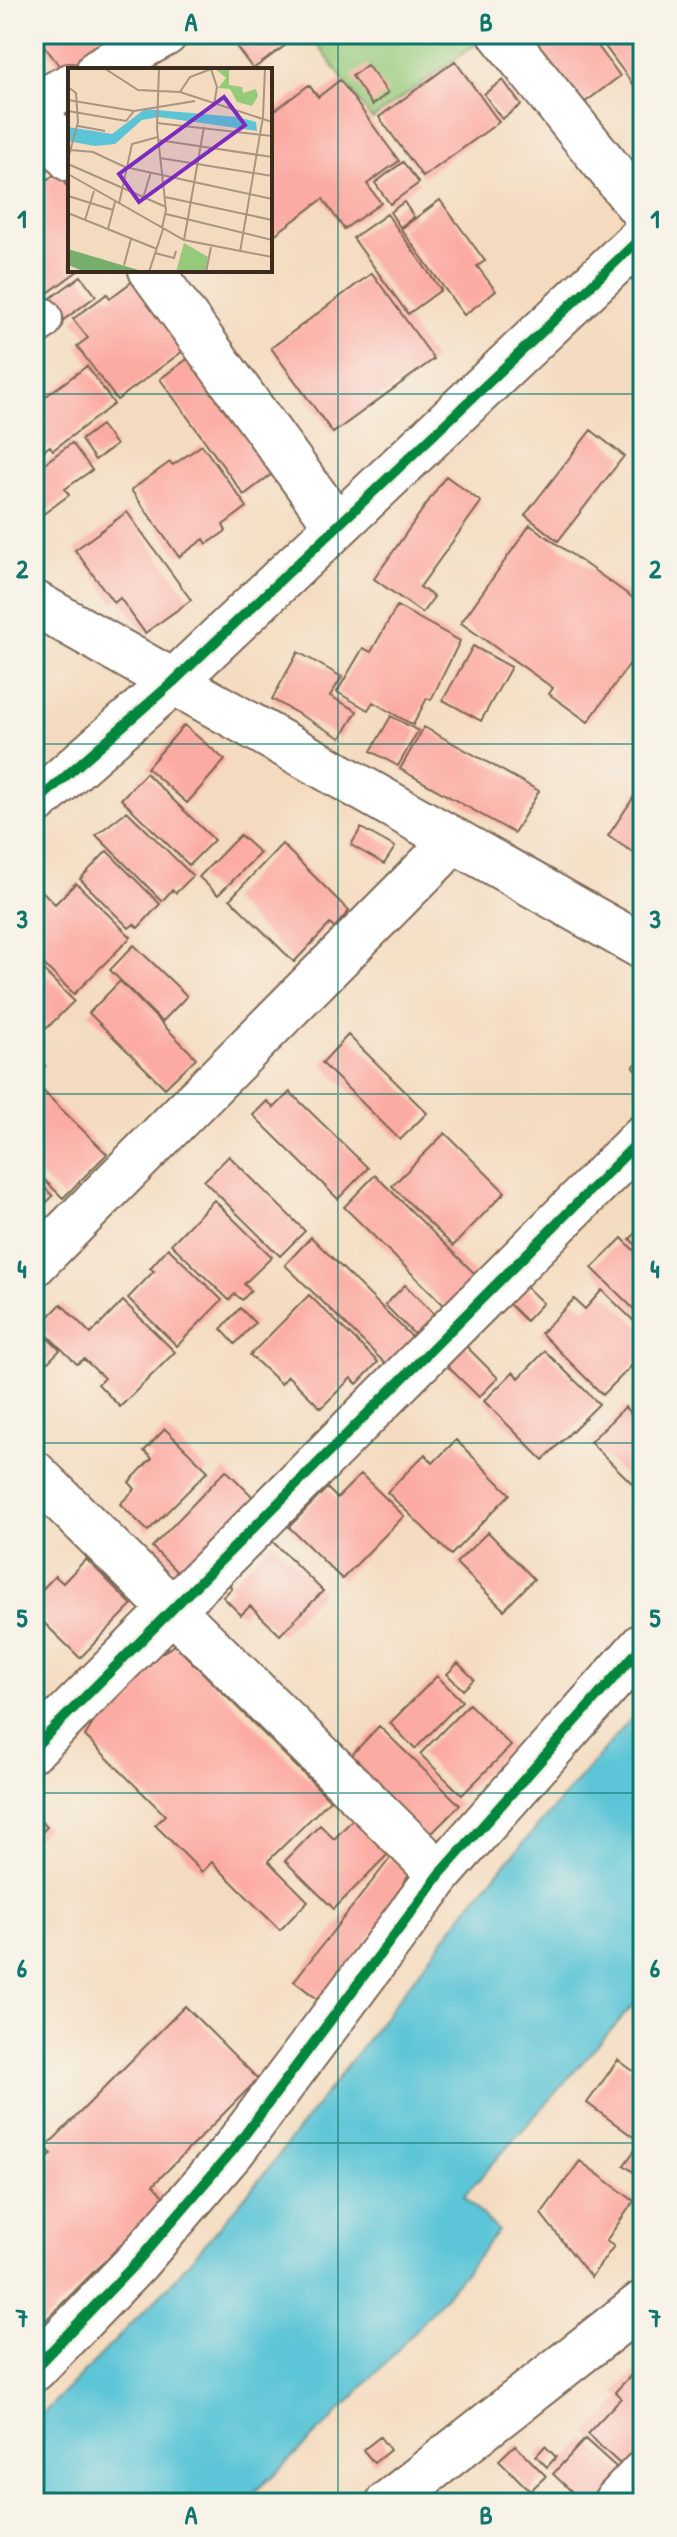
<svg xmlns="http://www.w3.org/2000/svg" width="677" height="2537" font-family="'Patrick Hand',sans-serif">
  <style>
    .green { fill: #96ca7b; stroke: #687a4c; stroke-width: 2 }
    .water { fill: #5bc5d7; stroke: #4b787a; stroke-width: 2 }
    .building { fill: #fcaba3 }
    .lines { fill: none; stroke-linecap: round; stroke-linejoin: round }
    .minor-casing { stroke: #7c6856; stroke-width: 48 }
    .minor { stroke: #fff; stroke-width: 44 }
    .cycleway-casing { stroke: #f7f3e8; stroke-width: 15 }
    .cycleway { stroke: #00873e; stroke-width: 10 }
    .grid { fill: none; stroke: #0f766e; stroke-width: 2; stroke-opacity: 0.55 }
    .inset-road { fill: none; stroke: #aa947f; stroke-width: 2 }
    .view { fill: #7b2cbf; fill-opacity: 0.15; stroke: #7b2cbf; stroke-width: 4 }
    .inset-edge { fill: none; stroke: #3b2a1e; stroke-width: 4 }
    .neatline { fill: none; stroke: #0f766e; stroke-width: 3 }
    .grid-label { font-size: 26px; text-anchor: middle; font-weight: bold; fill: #0f766e }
  </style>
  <rect width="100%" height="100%" fill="#f7f3e8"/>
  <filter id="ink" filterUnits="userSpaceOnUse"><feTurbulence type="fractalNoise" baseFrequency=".0125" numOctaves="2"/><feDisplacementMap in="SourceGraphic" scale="16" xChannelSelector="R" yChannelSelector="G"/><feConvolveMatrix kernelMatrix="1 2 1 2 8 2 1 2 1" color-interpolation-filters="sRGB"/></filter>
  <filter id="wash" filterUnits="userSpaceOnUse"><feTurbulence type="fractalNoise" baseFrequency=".006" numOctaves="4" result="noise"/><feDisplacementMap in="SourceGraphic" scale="32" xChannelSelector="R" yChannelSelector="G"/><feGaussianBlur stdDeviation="1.8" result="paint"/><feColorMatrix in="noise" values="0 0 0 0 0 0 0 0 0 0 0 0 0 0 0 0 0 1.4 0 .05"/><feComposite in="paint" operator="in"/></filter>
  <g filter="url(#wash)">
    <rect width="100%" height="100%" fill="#f4dbbf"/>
    <path class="green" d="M310 34H474L480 41 372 119Z"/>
    <path class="water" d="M643 1705V1994L464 2196 498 2231C420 2330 337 2420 242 2503H34V2423L166 2289 265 2173 473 1901Z"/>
    <g id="blocks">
      <path class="building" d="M35 34H115L65 73Z
        M227 34H301L253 69Z
        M521 34H589L620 76 576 109Z
        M596 34H643V98Z
        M455 61 499 122 423 177 379 117Z
        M367 65 388 93 372 105 352 76Z
        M340 80 399 161 367 184 381 203 344 229 323 199 270 238V135L274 132 270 114 309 85 318 97Z
        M503 80 521 105 502 119 484 94Z
        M403 162 419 183 390 204 375 183Z
        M57 173 70 191V270H79L41 298 34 289V189Z
        M440 200 485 261 477 266 496 291 464 315 401 229Z
        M404 202 414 217 400 227 390 212Z
        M387 214 441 290 408 314 353 238Z
        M372 273 434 359 333 433 271 348Z
        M81 276 96 296 62 321 48 300Z
        M137 278 187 348 117 400 77 346 88 338 73 319 107 294 110 298Z
        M197 352 281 467 244 495 160 379Z
        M87 366 114 404 53 450 50 446 34 458V405Z
        M101 425 116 445 95 460 81 440Z
        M591 430 624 456 558 541 525 515Z
        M72 443 92 470 65 489 69 495 34 521V471Z
        M202 445 247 507 223 525 226 531 207 544 204 539 179 557 131 490 170 462 173 465Z
        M446 476 481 502 420 587 434 597 422 613 374 579Z
        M127 512 191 600 145 633 120 598 114 603 75 550Z
        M530 525 643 605V645L588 722 549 694 553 688 461 623Z
        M397 606 460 641 431 700 427 698 413 725 373 702 368 710 337 692 363 648 371 652Z
        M473 646 511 667 481 721 443 700Z
        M298 652 342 677 330 696 357 711 341 738 272 699Z
        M391 716 418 731 398 766 371 751Z
        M184 725 225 760 187 803 147 768Z
        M424 727 539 791 514 833 400 769Z
        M146 773 214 840 189 865 121 799Z
        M643 783V859L608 836Z
        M127 811 193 876 176 893 172 890 162 901 96 835Z
        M361 828 395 847 384 864 351 845Z
        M240 835 260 853 218 895 199 877Z
        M282 844 349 911 334 928 330 924 294 962 230 899Z
        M107 851 160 904 138 928 134 924 129 928 80 879Z
        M76 883 131 937 74 994 34 955V900L42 891 55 904Z
        M134 945 187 996 162 1022 110 970Z
        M34 961 74 1001 47 1028 34 1015Z
        M120 981 196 1058 165 1088 89 1013Z
        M34 1019 42 1027 34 1035Z
        M348 1035 427 1113 400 1140 322 1063Z
        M34 1055 45 1066 34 1077Z
        M643 1057V1077L633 1067Z
        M34 1082 107 1154 63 1198 34 1170Z
        M290 1092 368 1168 338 1199 253 1115 267 1101 274 1108Z
        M445 1133 505 1192 453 1246 392 1186Z
        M229 1156 305 1231 280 1256 204 1181Z
        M375 1175 478 1277 447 1308 344 1207Z
        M34 1178 53 1196 34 1215Z
        M214 1200 272 1257 244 1284 251 1291 242 1300 235 1294 229 1300 171 1244Z
        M643 1226V1252L630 1239Z
        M311 1237 416 1341 390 1368 285 1265Z
        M622 1238 643 1260V1318L592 1268Z
        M168 1248 222 1300 177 1346 128 1298 154 1271 150 1268Z
        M522 1283 543 1303 526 1321 505 1300Z
        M405 1285 439 1319 419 1339 385 1305Z
        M602 1290 643 1330V1354L603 1395 541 1333 574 1299 585 1309Z
        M309 1295 378 1362 357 1384 351 1378 321 1408 288 1376 281 1384 250 1355Z
        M123 1301 175 1352 120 1407 98 1384 104 1378 84 1359 77 1364 39 1327 61 1304 91 1334Z
        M240 1308 255 1323 235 1344 221 1329Z
        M34 1325 60 1350 34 1376Z
        M462 1342 498 1378 479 1397 443 1362Z
        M545 1351 599 1404 543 1460 484 1401 513 1372 519 1378Z
        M643 1402V1494L590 1442 625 1407 631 1414Z
        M165 1429 208 1471 148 1531 120 1504 135 1489 129 1482 152 1458 144 1451Z
        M456 1440 510 1494 451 1555 387 1492 425 1454 433 1463Z
        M226 1470 256 1500 182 1577 152 1547Z
        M361 1474 404 1516 342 1579 289 1527 327 1488 337 1498Z
        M488 1532 534 1579 504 1610 456 1563Z
        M272 1541 323 1591 280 1635 250 1606 241 1615 223 1597 232 1588 229 1585Z
        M86 1559 132 1605 80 1658 34 1613V1598L55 1576 63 1583Z
        M175 1645 330 1800 268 1861 308 1901 280 1930 212 1862 202 1872 155 1825 165 1815 85 1736 102 1708 147 1662Z
        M458 1663 474 1679 463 1690 447 1674Z
        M437 1676 462 1701 415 1749 390 1723Z
        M469 1704 511 1746 462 1795 420 1754Z
        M379 1726 460 1805 427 1838 348 1759Z
        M34 1815 47 1827 34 1840Z
        M357 1815 392 1850 334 1909 285 1861 320 1825 334 1839Z
        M392 1856 411 1872 403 1883 409 1887 320 2001 294 1981Z
        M185 2006 258 2079 153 2185 166 2199 37 2329 34 2326V2172L52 2154 45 2148Z
        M618 2060 643 2078V2144L587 2103Z
        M638 2146 643 2150V2179L624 2165Z
        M580 2161 634 2201 606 2241 614 2246 591 2277 541 2214Z
        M635 2371 643 2379V2458L629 2472 587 2434 621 2398 615 2392Z
        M380 2437 390 2450 374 2463 363 2450Z
        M585 2439 625 2475 599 2503H584L553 2474Z
        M515 2445 546 2476 530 2491 499 2460Z
        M545 2446 556 2457 547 2467 536 2456Z"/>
    </g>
  </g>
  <g filter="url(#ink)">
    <use href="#blocks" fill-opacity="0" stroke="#7c6856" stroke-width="2"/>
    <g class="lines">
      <g class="minor-casing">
        <path id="minor" d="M501 34 643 211
          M99 70 165 34
          M34 105 70 86
          M34 109 70 159
          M151 270 337 526
          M34 323 40 319
          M34 603 643 947
          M34 804 173 682 643 236
          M34 1264 437 858 449 837
          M34 1473 440 1874
          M34 1748 643 1137
          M34 2369 137 2262 234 2149 440 1874 643 1645
          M388 2503 643 2303
          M615 2503 643 2473"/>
      </g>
      <use href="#minor" class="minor"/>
      <g class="cycleway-casing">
        <path id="cycleway" d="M34 804 173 682 643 236
          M34 1748 643 1137
          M34 2369 137 2262 234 2149 440 1874 643 1645"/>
      </g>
      <use href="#cycleway" class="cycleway"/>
    </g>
  </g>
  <path class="grid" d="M338 34V2503M34 394H643M34 744H643M34 1094H643M34 1443H643M34 1793H643M34 2143H643"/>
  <g transform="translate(68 68)">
    <rect width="204" height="204" fill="#f4dbbf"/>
    <path d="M146 0H161V17L174 19 175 25 188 21 190 28 184 38 169 34 162 21 150 20 158 10ZM116 175 140 189 137 204H108Z" fill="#96ca7b"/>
    <path d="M0 181 77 204H17L0 197Z" fill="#78ae6b"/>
    <path d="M77 41 169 49 188 54 189 63 91 49 74 52 47 76 27 78 0 73V59L44 66Z" fill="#5bc5d7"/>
    <path class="inset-road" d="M36 0 70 22 112 24 204 54M91 0 89 60 98 142 94 160M143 1 149 19 146 37M0 19 8 25 10 54 0 91M112 24 122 9 143 1M0 32 66 43 127 33M0 43 58 53 66 43M89 55 204 68M10 58 37 63M90 72 204 89M3 82 25 84 57 99 204 131M92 90 204 108M0 96 98 139M0 106 116 172 204 189M0 128 45 142M97 129 204 152M75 130 83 104M51 136 64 76 90 69M0 145 89 181M98 146 204 172M17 152 26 123M40 161 47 134M116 172 136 59M172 184 195 49 197 0M87 185 106 190 108 183M56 197 63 171M81 204 95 161M138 204 143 179"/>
    <path class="view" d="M156 29 177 57 71 134 51 106Z"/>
    <rect width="204" height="204" class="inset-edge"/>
  </g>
  <rect width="677" height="2537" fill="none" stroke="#f7f3e8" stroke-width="88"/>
  <rect x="44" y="44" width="589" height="2449" class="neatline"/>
  <g class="grid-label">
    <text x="191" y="31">A</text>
    <text x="486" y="31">B</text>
    <text x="22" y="228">1</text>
    <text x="655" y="228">1</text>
    <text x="22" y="578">2</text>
    <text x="655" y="578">2</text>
    <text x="22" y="928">3</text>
    <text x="655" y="928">3</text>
    <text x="22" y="1278">4</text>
    <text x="655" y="1278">4</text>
    <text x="22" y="1627">5</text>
    <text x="655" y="1627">5</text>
    <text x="22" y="1977">6</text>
    <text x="655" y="1977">6</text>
    <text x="22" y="2327">7</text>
    <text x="655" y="2327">7</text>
    <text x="191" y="2524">A</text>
    <text x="486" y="2524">B</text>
  </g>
</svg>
